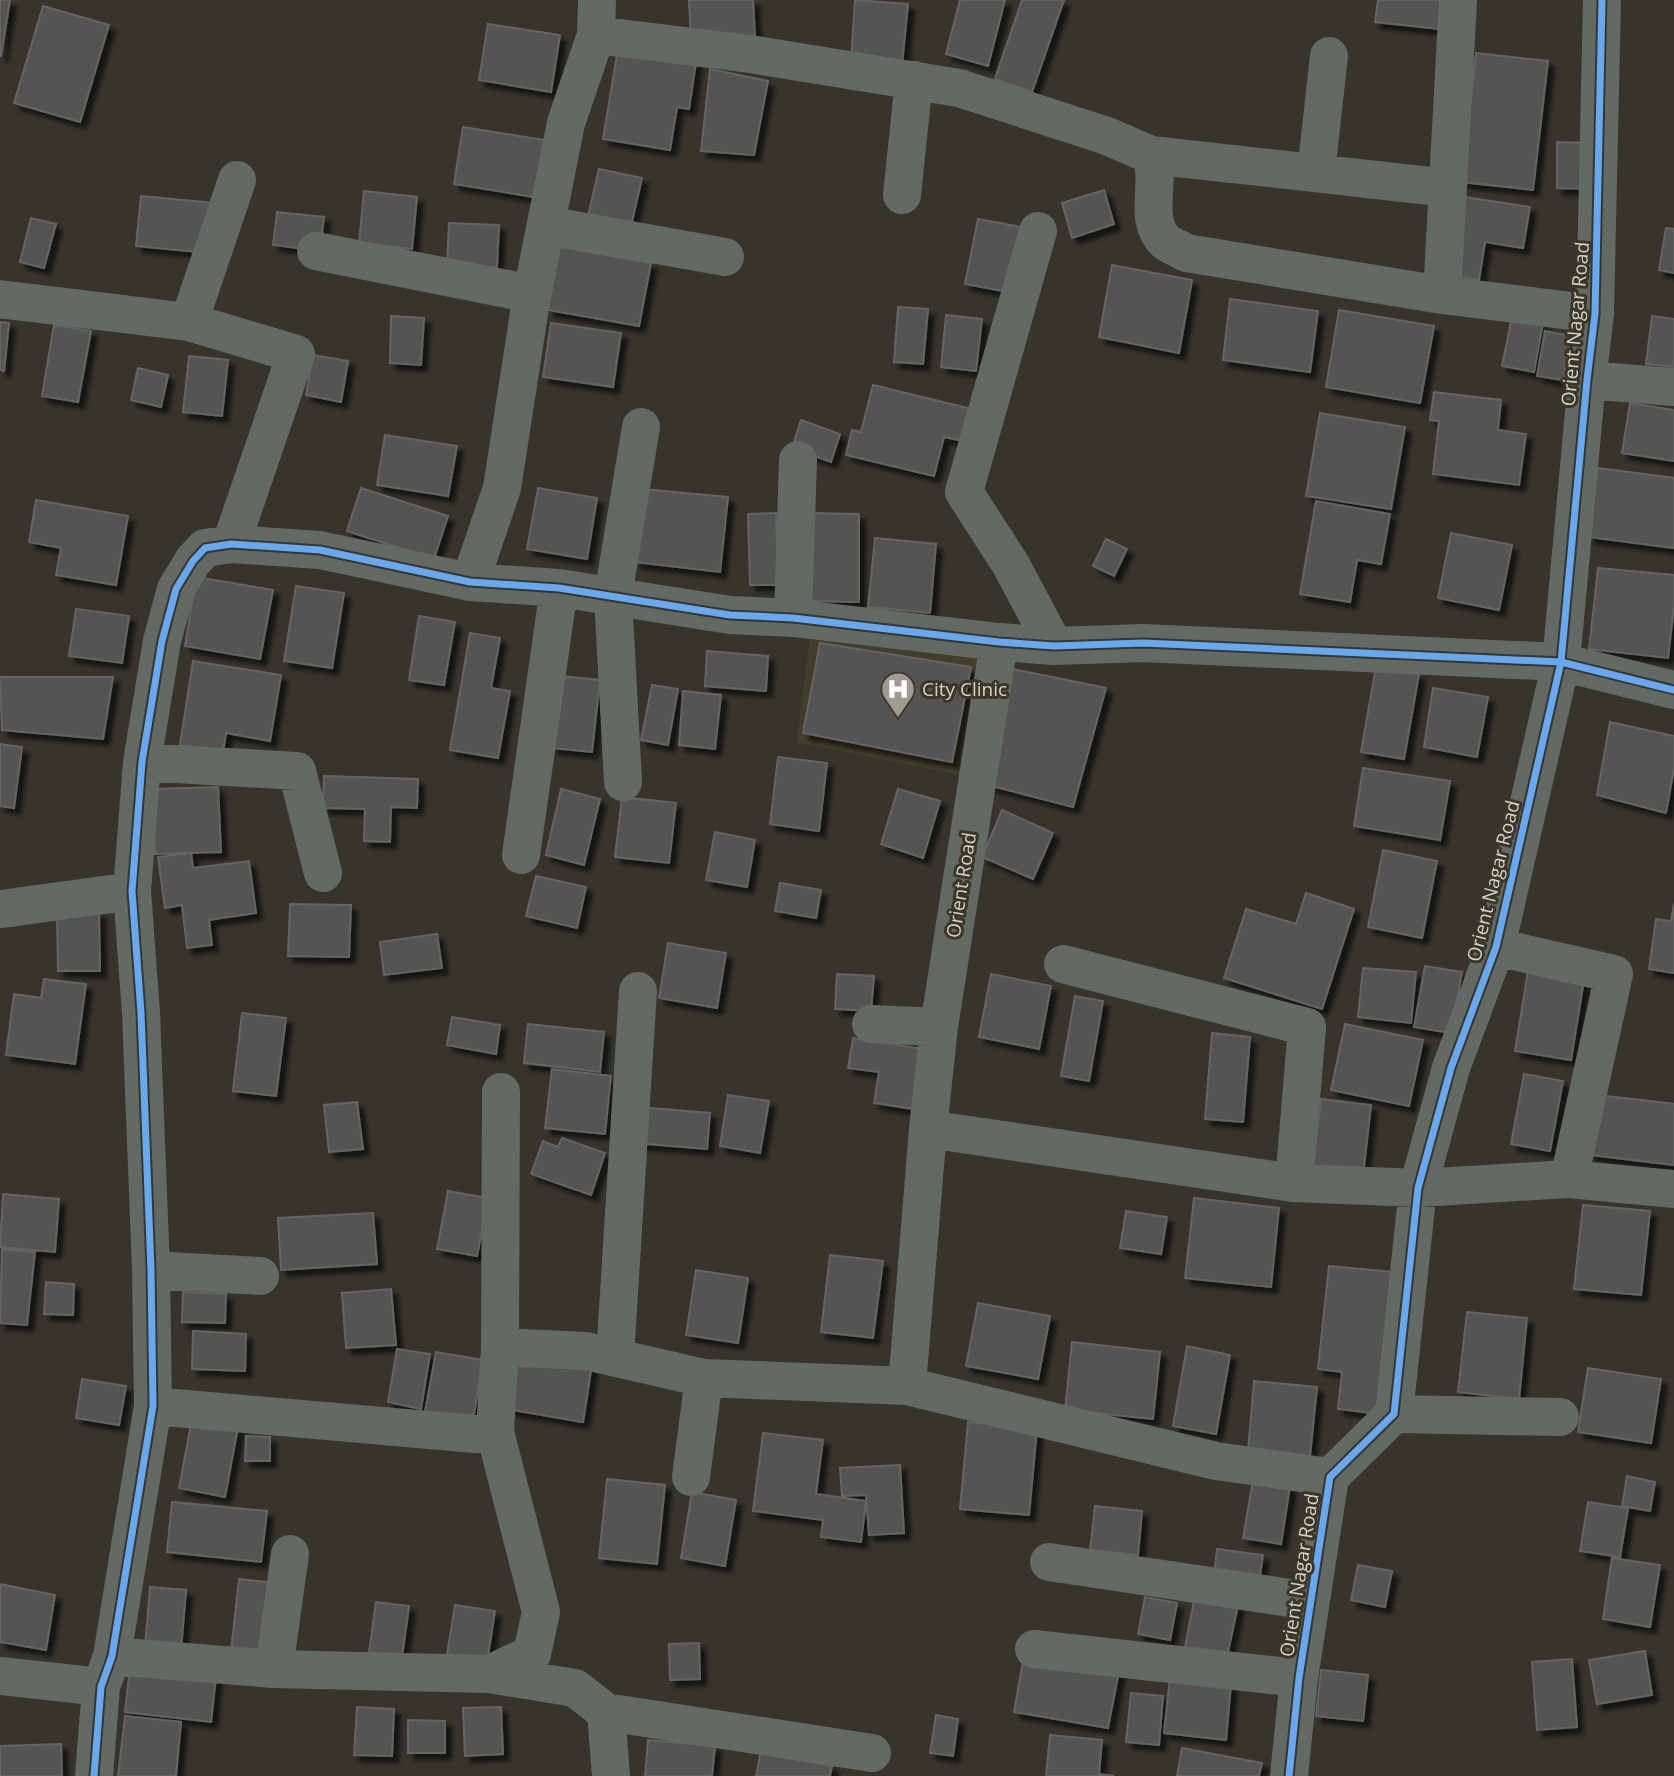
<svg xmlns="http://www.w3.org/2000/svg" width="1674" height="1776" font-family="'Open Sans',sans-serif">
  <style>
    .built { fill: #413e2a }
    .building { fill: #555352; stroke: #666463; stroke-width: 2; filter: url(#shadow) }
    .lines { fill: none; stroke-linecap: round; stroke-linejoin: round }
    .minor { stroke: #636a64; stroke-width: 38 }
    .cycleway-casing { stroke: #3a3729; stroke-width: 11 }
    .cycleway { stroke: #66a8f1; stroke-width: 7 }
    .labels { text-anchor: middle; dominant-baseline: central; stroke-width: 6; stroke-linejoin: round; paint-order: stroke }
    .street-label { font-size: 19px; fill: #d5d3ca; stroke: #3a3729 }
    .poi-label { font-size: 19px; fill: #d5d3ca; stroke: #3a3729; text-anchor: start }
  </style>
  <defs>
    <filter id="shadow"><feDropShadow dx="6" dy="6" stdDeviation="2" flood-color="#0009"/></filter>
  </defs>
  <rect width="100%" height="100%" fill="#36342d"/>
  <path class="built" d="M811 629 981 655 961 775 797 742Z"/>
  <path class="building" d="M0 0H10L1 56H0Z
    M689 0H753L755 38 691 41Z
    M855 0 908 4 902 65 851 60Z
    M960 0H1005L988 66 946 54Z
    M1022 0H1064L1032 92 995 79Z
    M1378 0H1443L1439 29 1375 22Z
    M43 6 109 25 80 122 14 103Z
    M488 24 560 35 551 92 479 80Z
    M618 49 696 62 689 109 677 107 670 150 603 139Z
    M1476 53 1548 61 1533 190 1462 182Z
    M710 69 768 81 754 155 701 151Z
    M463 127 544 140 534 197 454 184Z
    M1557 142 1589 143V189L1557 188Z
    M599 169 642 178 631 226 588 216Z
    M1104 190 1114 224 1072 238 1062 203Z
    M364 191 417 197 412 249 359 243Z
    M141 196 214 203 209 253 136 246Z
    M1459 196 1530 207 1523 248 1485 242 1479 280 1446 275Z
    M277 212 324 217 320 251 273 245Z
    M31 218 56 224 44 268 20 262Z
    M978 219 1021 227 1008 292 965 284Z
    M449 223 499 225 497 267 447 265Z
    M1666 228 1674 229V273L1659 270Z
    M560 247 651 263 639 326 548 310Z
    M1112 265 1192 280 1179 353 1099 337Z
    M1230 299 1318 311 1310 372 1223 360Z
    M898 307 928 309 923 364 894 362Z
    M1339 310 1434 326 1420 403 1326 387Z
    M946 315 982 319 976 371 941 367Z
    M391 316 424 318 421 365 390 363Z
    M1652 316 1674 319V367L1646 364Z
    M1512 317 1543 323 1534 372 1502 366Z
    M0 322 9 323 4 371 0 370Z
    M551 323 621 333 613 387 543 377Z
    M54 325 91 331 78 402 42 396Z
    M1545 331 1571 336 1563 380 1537 376Z
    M313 355 348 361 341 402 306 395Z
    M189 356 228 360 222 416 183 412Z
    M138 368 168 375 161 407 131 400Z
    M873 385 976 410 968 442 944 437 934 476 846 455 852 430 861 432Z
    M1434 392 1501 400 1498 430 1526 434 1519 485 1433 474 1439 421 1430 420Z
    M1630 403 1674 410V461L1622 453Z
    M1320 413 1405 427 1391 509 1306 496Z
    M801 420 840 434 831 462 792 448Z
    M385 435 457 446 448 496 377 485Z
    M1598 468 1674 478V548L1588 537Z
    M361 488 448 516 434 559 347 531Z
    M538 488 597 498 587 559 527 549Z
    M642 489 728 497 720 572 635 562Z
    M36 500 128 516 116 585 56 575 61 548 29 542Z
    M1316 501 1390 514 1381 564 1357 560 1350 602 1300 594Z
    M776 513 778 585H750L748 514Z
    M808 513 859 514V602L808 601Z
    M1451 533 1512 545 1499 610 1438 598Z
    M875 538 936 544 930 613 868 607Z
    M1106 539 1127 549 1114 576 1093 566Z
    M1598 568 1674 575V606L1668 658 1589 649Z
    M196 577 273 590 260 659 185 646Z
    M296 586 344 593 332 668 284 661Z
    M76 609 129 616 122 663 69 656Z
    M419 616 455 622 444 685 409 680Z
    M470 633 500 638 491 688 510 691 498 758 450 750Z
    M820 643 971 667 952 762 803 733Z
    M707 651 768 656 766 691 705 686Z
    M193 661 281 675 270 741 226 733 223 752 180 745Z
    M1003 667 1106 688 1073 807 988 785Z
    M1376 667 1419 674 1404 759 1361 752Z
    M560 676 600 680 592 752 552 748Z
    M0 677H113L103 739 2 730Z
    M652 685 678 689 668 745 641 740Z
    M1433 688 1488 697 1477 757 1424 747Z
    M683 691 721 695 715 749 679 745Z
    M1610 722 1674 736V768L1666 813 1597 795Z
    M0 744 22 747 14 808 0 806Z
    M778 757 827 763 819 831 770 824Z
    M1363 768 1450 781 1440 840 1354 826Z
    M324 776 418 779 417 808 391 807 390 842 364 841 365 809 323 808Z
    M218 787 221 852 155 854 153 789Z
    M561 789 600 799 584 865 546 855Z
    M898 789 940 801 923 858 881 844Z
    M622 797 676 803 669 863 615 857Z
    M1002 810 1053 833 1033 879 982 857Z
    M715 832 755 840 747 887 706 880Z
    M1383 850 1437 861 1422 938 1368 927Z
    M191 853 193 868 249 861 256 913 209 920 212 945 187 948 182 905 165 908 158 857Z
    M536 876 586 887 577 928 526 916Z
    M780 883 821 890 816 918 775 911Z
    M1306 893 1354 909 1322 1009 1224 978 1246 909 1296 924Z
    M290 904 351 905 349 957 288 956Z
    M1674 904V973L1649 969 1656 919 1671 921Z
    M99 912 100 971H58L57 913Z
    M437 934 442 968 384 975 380 942Z
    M668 943 726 953 717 1008 659 998Z
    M1425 966 1462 972 1451 1033 1414 1027Z
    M1363 968 1416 972 1411 1023 1358 1017Z
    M1528 971 1584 980 1571 1060 1515 1051Z
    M837 974 874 976 871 1011 835 1009Z
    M991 974 1051 986 1039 1049 979 1037Z
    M44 979 86 984 75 1064 6 1055 14 994 41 998Z
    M1075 996 1103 1001 1089 1081 1061 1076Z
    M242 1013 286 1018 276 1096 233 1091Z
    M452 1017 500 1025 496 1054 447 1045Z
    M528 1024 604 1032 600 1072 524 1063Z
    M1345 1024 1423 1040 1409 1106 1331 1090Z
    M1212 1033 1250 1037 1243 1122 1205 1119Z
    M853 1038 923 1049 913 1109 874 1103 879 1072 848 1068Z
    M552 1069 611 1076 605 1134 545 1128Z
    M1524 1074 1563 1081 1550 1151 1511 1144Z
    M728 1095 769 1101 760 1153 720 1146Z
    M1598 1095 1674 1104V1165L1590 1155Z
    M1321 1099 1371 1105 1363 1175 1313 1168Z
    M357 1102 363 1149 329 1152 324 1105Z
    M638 1107 710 1113 707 1149 635 1143Z
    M562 1138 605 1153 591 1195 531 1174 543 1141 558 1147Z
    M448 1191 488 1198 477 1256 437 1249Z
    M3 1194 59 1199 55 1252 0 1247Z
    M1194 1198 1279 1208 1271 1287 1185 1278Z
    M1583 1205 1650 1211 1641 1295 1574 1289Z
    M1126 1211 1167 1217 1161 1254 1120 1248Z
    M373 1213 377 1264 281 1270 278 1218Z
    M2 1249 35 1252 27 1325 0 1323Z
    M830 1255 883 1261 873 1338 821 1332Z
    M1329 1266 1393 1272 1378 1414 1338 1409 1342 1372 1318 1369Z
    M696 1270 748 1278 738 1343 686 1335Z
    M46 1282 74 1284 73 1315 44 1314Z
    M391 1289 396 1345 346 1348 342 1293Z
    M183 1292 226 1294 225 1323 182 1322Z
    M978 1303 1050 1316 1038 1379 966 1366Z
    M1467 1312 1527 1318 1519 1399 1458 1392Z
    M193 1331 246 1334 245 1371 192 1369Z
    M1072 1342 1160 1352 1153 1419 1065 1410Z
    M1187 1346 1230 1355 1216 1434 1173 1426Z
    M397 1349 430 1354 421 1409 388 1402Z
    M515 1351 592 1364 583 1422 506 1409Z
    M436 1352 483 1360 473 1420 425 1412Z
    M1588 1368 1661 1379 1651 1443 1578 1432Z
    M82 1379 126 1386 119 1425 76 1418Z
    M1254 1381 1317 1387 1310 1456 1248 1451Z
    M192 1419 238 1427 225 1497 179 1488Z
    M968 1422 1037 1428 1029 1515 960 1509Z
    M763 1433 823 1440 816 1494 866 1501 861 1542 821 1537 823 1520 753 1511Z
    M246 1436 270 1437V1461H245Z
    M900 1465 904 1533 869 1535 866 1495 842 1496 840 1468Z
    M1627 1476 1655 1482 1650 1511 1622 1506Z
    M607 1479 665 1485 657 1564 599 1558Z
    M1253 1480 1290 1486 1281 1544 1243 1538Z
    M692 1492 736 1500 725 1566 681 1558Z
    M172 1502 267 1511 261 1562 167 1552Z
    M1588 1502 1628 1508 1620 1557 1580 1551Z
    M1095 1506 1142 1511 1138 1555 1090 1550Z
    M1217 1549 1263 1555 1259 1582 1214 1575Z
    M1612 1558 1660 1565 1650 1627 1603 1619Z
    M1358 1565 1392 1571 1385 1607 1351 1600Z
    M239 1579 274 1583 266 1654 231 1651Z
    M0 1584 55 1595 46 1650 0 1642Z
    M150 1587 186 1590 181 1650 145 1647Z
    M1195 1596 1238 1605 1225 1666 1183 1657Z
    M1145 1597 1177 1603 1170 1640 1138 1634Z
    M376 1602 409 1606 402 1657 369 1652Z
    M455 1605 495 1611 487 1662 447 1655Z
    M699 1643 700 1679 670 1680 669 1644Z
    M1645 1651 1652 1695 1597 1704 1589 1660Z
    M1024 1655 1119 1671 1108 1728 1014 1712Z
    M1572 1659 1577 1727 1537 1730 1532 1662Z
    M130 1668 216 1677 211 1722 125 1712Z
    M1321 1670 1368 1675 1363 1721 1316 1716Z
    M1170 1677 1231 1684 1226 1740 1164 1733Z
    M1131 1693 1163 1696 1159 1745 1126 1742Z
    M357 1707 394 1709 392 1756 354 1755Z
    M501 1707 503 1754 465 1756 463 1708Z
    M936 1715 958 1719 953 1756 930 1753Z
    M125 1716 181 1722 176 1776H118Z
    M408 1720 445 1721V1753H408Z
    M1050 1735 1102 1740 1099 1774 1114 1776H1046Z
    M648 1740 715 1746 712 1776H645Z
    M61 1744 62 1776H0V1746Z
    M1182 1748 1262 1763 1259 1776H1177Z
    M761 1751 832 1766 830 1776H756Z"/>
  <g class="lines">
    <path class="minor" d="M596 35 750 54 959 88 1107 136 1151 155C1162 182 1142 220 1166 242 1171 246 1180 249 1186 253L1442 295 1595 314
      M1151 155 1448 188
      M1316 172 1329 56
      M902 195 914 80
      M546 225 725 257
      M1038 231 964 492 1011 565 1054 646
      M316 251 532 294
      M1442 295 1458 0
      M0 299 189 322 296 354 231 544
      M189 322 237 180
      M1587 380 1674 387
      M470 582 502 488 532 294 566 123 596 35 597 0
      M793 618 798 460
      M142 762 297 771 323 873
      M623 782 613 596 641 427
      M521 855 559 588
      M2 909 132 891
      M1496 947 1614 974 1569 1179
      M1063 964 1307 1027 1294 1183
      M871 1024 939 1027
      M928 1129 939 1027 999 642
      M151 1270 260 1276
      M500 1347 501 1092
      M615 1357 638 991
      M907 1386 928 1129 1294 1183 1418 1188 1569 1179 1674 1189
      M153 1406 475 1434 495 1432
      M1394 1414 1560 1417
      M691 1477 704 1378
      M1049 1562 1310 1601
      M1034 1649 1299 1678
      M112 1656 274 1669 489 1674 532 1654 541 1612 495 1432 500 1347 586 1351 704 1378 907 1386 1216 1461 1330 1477
      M274 1669 290 1554
      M489 1674 575 1688 606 1712 872 1753
      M0 1676 101 1687
      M606 1712 611 1776
      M94 1776 101 1687 112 1656 153 1406 151 1270 141 1013 132 891 142 762 162 641 176 589 193 561 205 548 231 544 320 550 470 582 559 588 730 615 793 618 999 642 1054 646 1143 643 1561 662 1674 690
      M1289 1776 1299 1678 1330 1477 1394 1414 1418 1188 1451 1068 1496 947 1561 662 1587 380 1595 314 1602 0"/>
    <g class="cycleway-casing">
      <path id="cycleway" d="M94 1776 101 1687 112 1656 153 1406 151 1270 141 1013 132 891 142 762 162 641 176 589 193 561 205 548 231 544 320 550 470 582 559 588 730 615 793 618 999 642 1054 646 1143 643 1561 662 1674 690
        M1289 1776 1299 1678 1330 1477 1394 1414 1418 1188 1451 1068 1496 947 1561 662 1587 380 1595 314 1602 0"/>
    </g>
    <use href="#cycleway" class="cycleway"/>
  </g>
  <defs>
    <g id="hospital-pin" transform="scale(1.75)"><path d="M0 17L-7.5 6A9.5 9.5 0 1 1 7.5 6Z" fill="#9d9b93" stroke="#3a3729"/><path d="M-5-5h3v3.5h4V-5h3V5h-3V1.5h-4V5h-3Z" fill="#fff"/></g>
  </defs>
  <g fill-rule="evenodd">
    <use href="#hospital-pin" x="898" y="689"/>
  </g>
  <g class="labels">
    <g class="street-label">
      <text transform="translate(1575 324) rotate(-85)">Orient Nagar Road</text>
      <text transform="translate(1493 881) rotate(-76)">Orient Nagar Road</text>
      <text transform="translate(961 885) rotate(-81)">Orient Road</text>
      <text transform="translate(1299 1575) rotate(-81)">Orient Nagar Road</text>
    </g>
    <g class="poi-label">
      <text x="922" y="689">City Clinic</text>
    </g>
  </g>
</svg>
